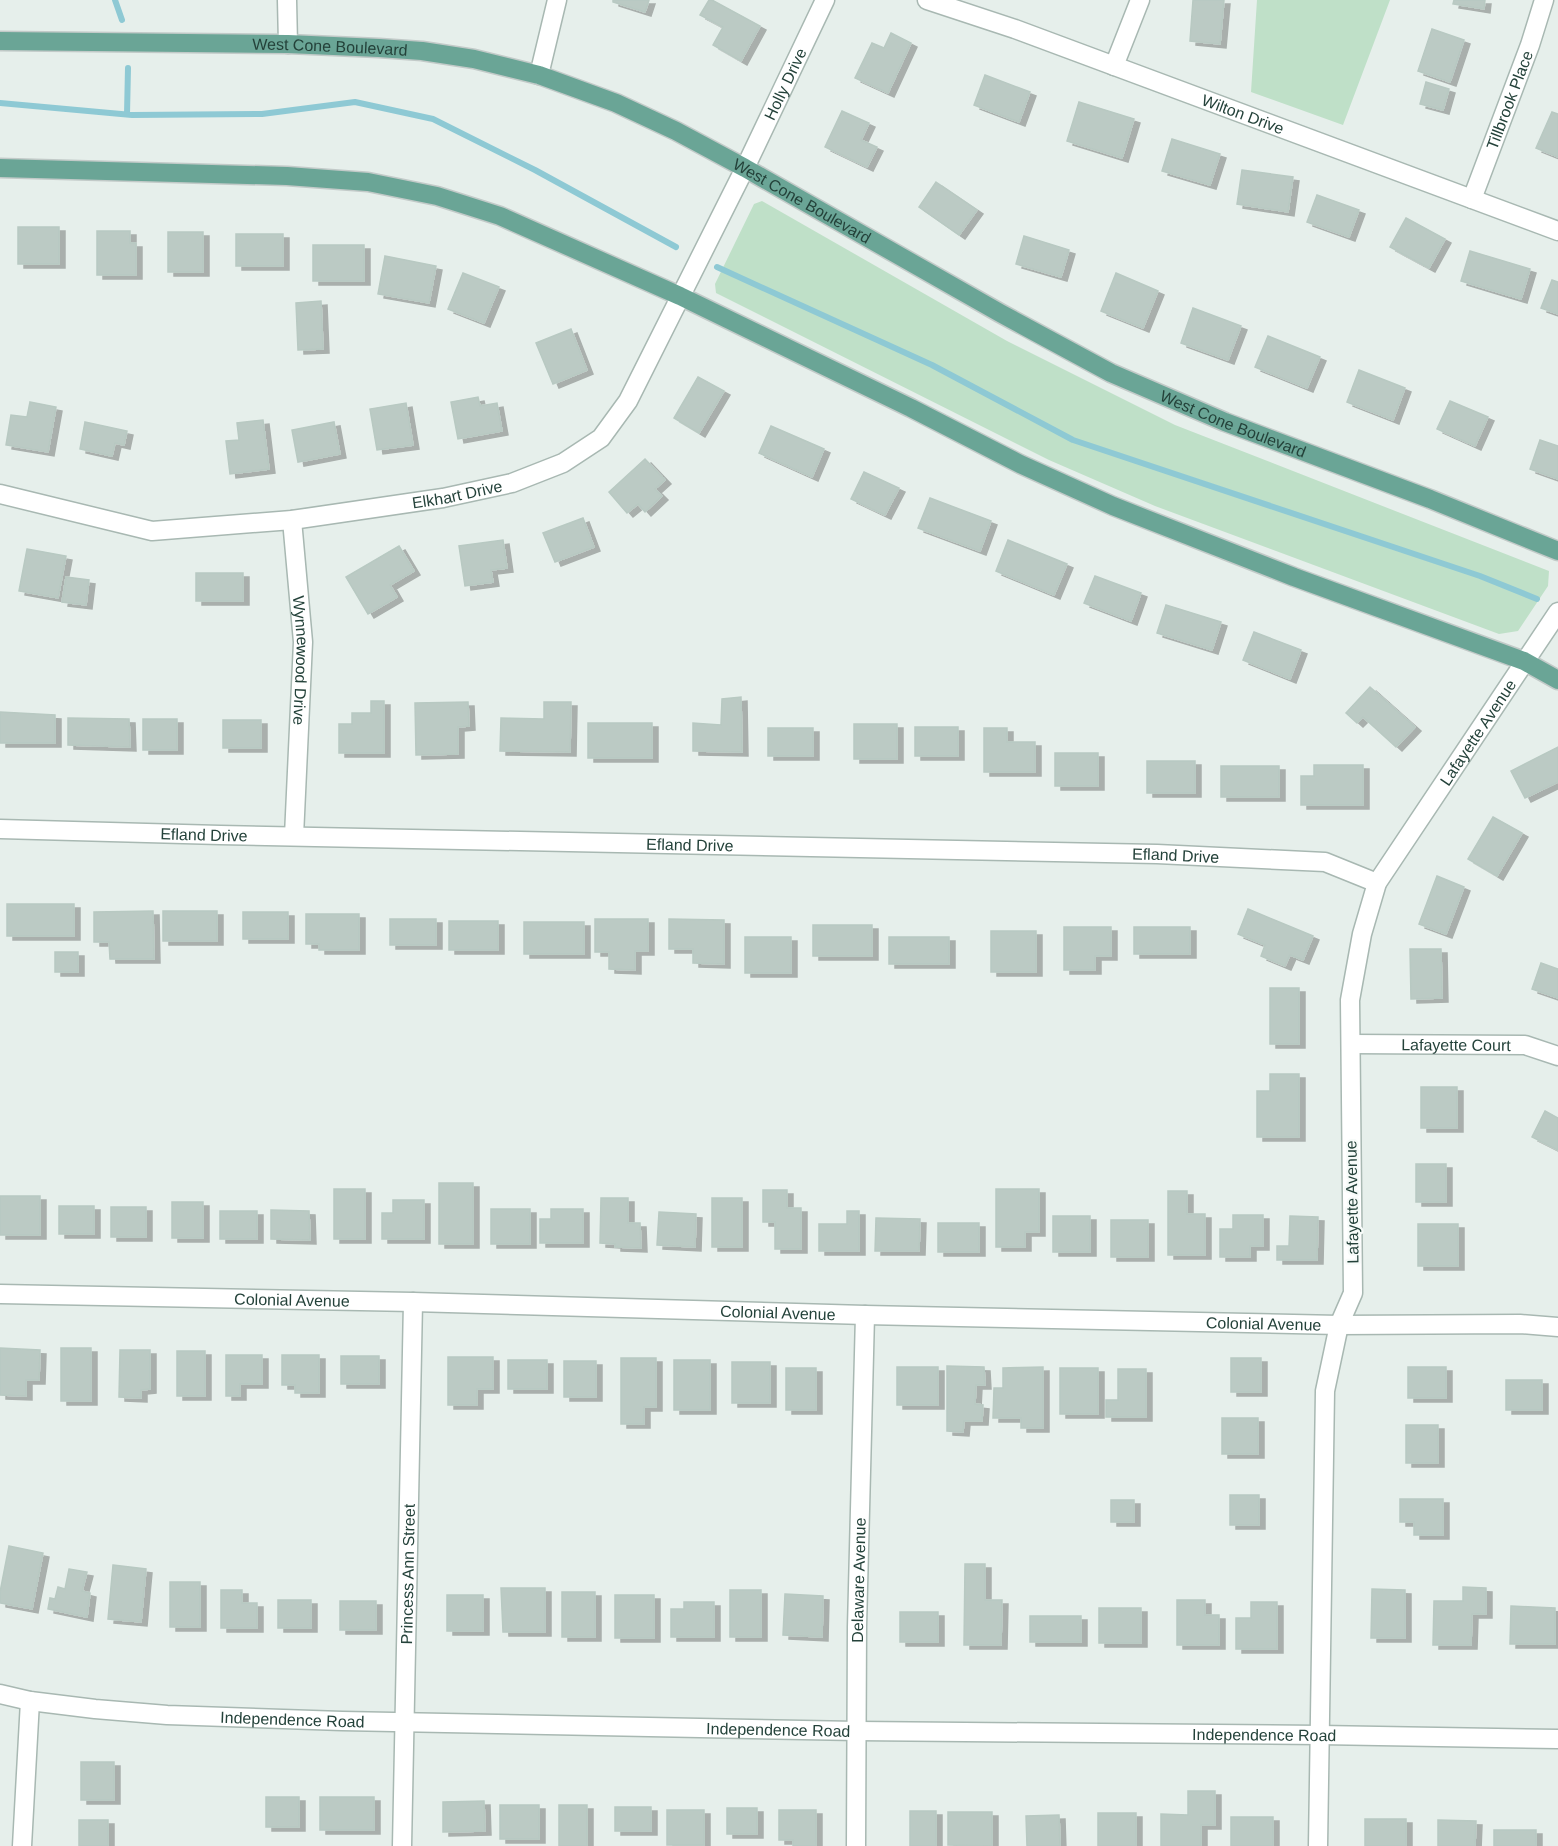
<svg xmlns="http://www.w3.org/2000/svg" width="1558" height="1846" font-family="Helvetica,sans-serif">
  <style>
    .green { fill: #bfe0c8 }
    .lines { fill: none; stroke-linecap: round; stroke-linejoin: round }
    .stream { stroke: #8ec9d4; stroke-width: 6 }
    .building { fill: #bbcac4; stroke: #b8c9c2; stroke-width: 1.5; filter: url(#shadow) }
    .minor-casing { stroke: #a8b8b2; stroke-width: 21 }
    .primary-casing { stroke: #c2cac8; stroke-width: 21 }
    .minor { stroke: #fff; stroke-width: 18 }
    .primary { stroke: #6aa596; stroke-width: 18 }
    .labels { text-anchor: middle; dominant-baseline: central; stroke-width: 4.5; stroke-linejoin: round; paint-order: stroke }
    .street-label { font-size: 16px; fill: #24423a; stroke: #f7fbf9 }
  </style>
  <defs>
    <filter id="shadow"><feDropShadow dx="6" dy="4" stdDeviation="0" flood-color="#0004"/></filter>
  </defs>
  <rect width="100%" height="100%" fill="#e6efeb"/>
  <path class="green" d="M1257 0H1390L1343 125 1251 92Z
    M762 201 1007 341 1175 425 1549 571 1548 586 1518 631 1499 634 1155 506 1049 460 716 293 715 284 754 204Z"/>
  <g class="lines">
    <path class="stream" d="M115 0 122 20
      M0 103 132 115 262 114 355 102 433 119 535 170 676 247
      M127 114 128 68
      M717 267 932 365 1073 440 1480 576 1537 599"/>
  </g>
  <path class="building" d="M613 0H649L645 12 613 2Z
    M709 0H712L760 26 741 61 713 45 723 27 700 15Z
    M1193 0H1224L1220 44 1190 41Z
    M1454 0H1485L1484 9 1453 4Z
    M1432 29 1464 40 1450 82 1418 71Z
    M891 33 911 43 888 93 855 78 872 43 884 48Z
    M985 75 1030 92 1019 122 974 105Z
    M1426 82 1449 89 1443 110 1420 104Z
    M1079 102 1134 119 1122 158 1067 141Z
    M842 111 869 123 861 140 877 147 867 167 825 147Z
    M1552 112 1558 114V157L1536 148Z
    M1172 139 1220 154 1210 185 1162 171Z
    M1242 170 1293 177 1288 212 1237 204Z
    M936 182 977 210 959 235 919 207Z
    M1317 195 1359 210 1349 237 1307 222Z
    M1406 218 1445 239 1429 268 1390 247Z
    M18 227H59V264H18Z
    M97 231H130V243H136V275H97Z
    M168 232H203V272H168Z
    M236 234H283V266H236Z
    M1024 236 1069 250 1061 277 1016 264Z
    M313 245H364V281H313Z
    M1470 251 1530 269 1521 299 1461 281Z
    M385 256 436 266 429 303 378 294Z
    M463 273 499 287 484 323 448 309Z
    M1116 273 1158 291 1143 328 1101 311Z
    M1552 280 1558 282V314L1541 308Z
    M321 301 323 349 298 350 296 303Z
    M1193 308 1241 326 1228 360 1181 343Z
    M571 329 587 370 553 384 536 343Z
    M1268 336 1320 357 1307 388 1255 367Z
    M1359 370 1405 388 1393 420 1347 402Z
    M698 377 724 391 699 433 674 418Z
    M478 397 480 406 497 403 502 431 458 439 451 402Z
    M1450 401 1488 417 1475 446 1437 429Z
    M30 402 56 407 48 452 6 445 11 415 27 417Z
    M406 403 413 445 377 450 370 409Z
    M263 420 269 469 230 474 226 441 239 440 237 423Z
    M85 422 127 431 124 445 115 443 112 456 80 449Z
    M334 422 340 454 298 462 292 430Z
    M771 426 824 449 812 477 759 453Z
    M1540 440 1558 446V479L1530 469Z
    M645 459 665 480 655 489 662 496 645 512 638 504 627 513 609 492Z
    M864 472 899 488 885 515 851 499Z
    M930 498 991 521 980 551 918 528Z
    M583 518 594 547 555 562 543 533Z
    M503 540 507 568 491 570 493 582 465 586 459 546Z
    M1008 540 1067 564 1054 595 996 571Z
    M399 546 414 571 390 585 397 597 368 614 346 577Z
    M27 549 66 556 58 598 19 591Z
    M196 573H243V601H196Z
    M1095 576 1141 593 1131 621 1084 603Z
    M66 577 89 580 86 605 62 602Z
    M1166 605 1221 622 1212 650 1157 633Z
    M1254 632 1301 650 1290 679 1243 660Z
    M1370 687 1415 727 1396 747 1363 717 1357 723 1346 713Z
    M741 697 742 752 693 751V723L721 725 722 699Z
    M371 701H384V753H339V724H352V713H371Z
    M468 702 469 726 458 727V754L416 755 415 703Z
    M544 702H571L570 752 500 751 501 718 544 719Z
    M0 712 55 715V743H0Z
    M68 718 129 719 130 747 68 745Z
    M143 719H177V750H143Z
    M223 720H261V748H223Z
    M588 723H652V758H588Z
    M854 724H897V759H854Z
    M915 727H958V756H915Z
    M768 728H813V756H768Z
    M984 728H1007V742H1035V772H984Z
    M1558 747V782L1525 798 1511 771Z
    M1055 753H1098V786H1055Z
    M1147 761H1195V793H1147Z
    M1314 765H1363V805H1301V776H1314Z
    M1221 766H1279V797H1221Z
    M1493 817 1522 833 1497 876 1468 859Z
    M1437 876 1464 887 1446 934 1419 924Z
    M7 904H74V936H7Z
    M1248 909 1313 936 1303 960 1290 955 1285 966 1261 956 1265 945 1238 934Z
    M153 911 154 959H110L109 942H94V912Z
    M163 911H217V941H163Z
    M243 912H288V939H243Z
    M306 914H359V950H319V944H306Z
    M390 919H436V945H390Z
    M595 919H648V951H635V970L609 969V952H595Z
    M669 919 724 920V964L693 963V949H669Z
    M449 921H498V950H449Z
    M524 922H584V954H524Z
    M813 925H872V956H813Z
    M1064 927H1111V956H1095V970H1064Z
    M1134 927H1190V954H1134Z
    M991 931H1036V972H991Z
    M745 937H791V973H745Z
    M889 937H949V964H889Z
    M1410 949H1441L1442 998 1411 999Z
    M55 952H78V972H55Z
    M1541 963 1558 969V998L1532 989Z
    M1270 988H1299V1044H1270Z
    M1270 1074H1299V1137H1257V1091H1270Z
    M1421 1087H1457V1128H1421Z
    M1545 1111 1558 1118V1150L1532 1137Z
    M1416 1164H1446V1202H1416Z
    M439 1183H473V1244H439Z
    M334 1189H365V1239H334Z
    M996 1189H1039V1232H1025V1247H996Z
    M763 1190H787V1208H801V1249H775V1222H763Z
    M1168 1191H1187V1214H1205V1255H1168Z
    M0 1196H40V1235H0Z
    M601 1198H628V1223H640L641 1248 615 1247V1244L600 1243Z
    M712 1198H742V1247H712Z
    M393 1200H424V1239H382V1213H393Z
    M172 1202H203V1238H172Z
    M59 1206H94V1234H59Z
    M111 1207H146V1237H111Z
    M491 1209H530V1244H491Z
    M551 1209H583V1243H540V1219H551Z
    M271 1210 309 1211 310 1240 271 1239Z
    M220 1211H257V1239H220Z
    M847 1211H859V1251H819V1224H847Z
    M659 1212 696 1214 695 1247 657 1245Z
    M1233 1215H1263V1246H1250V1257H1220V1229H1233Z
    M1053 1216H1090V1252H1053Z
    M1290 1216 1318 1217 1317 1260H1277V1246H1289Z
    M876 1218 920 1219 919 1251H875Z
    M1111 1220H1148V1257H1111Z
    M938 1223H979V1252H938Z
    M1418 1224H1458V1266H1418Z
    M0 1348 40 1350 39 1380H26V1396L0 1395Z
    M61 1348H91V1401H61Z
    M120 1350H150V1389L141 1390V1398L119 1397Z
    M177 1351H205V1396H177Z
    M226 1355H262V1384H240V1396H226Z
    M282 1355H319V1393H295V1385H282Z
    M341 1356H379V1384H341Z
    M448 1357H493V1389H477V1405H448Z
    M621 1358H656V1407H644V1424H621Z
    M1231 1358H1261V1392H1231Z
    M508 1360H547V1389H508Z
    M674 1360H710V1410H674Z
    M564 1361H596V1397H564Z
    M732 1362H770V1403H732Z
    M947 1366 984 1367 985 1385H976L975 1404 983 1405 982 1421H964L963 1432 947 1431Z
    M897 1367H938V1405H897Z
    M1043 1367V1428H1021V1418H993L994 1388H1003V1368Z
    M1408 1367H1446V1398H1408Z
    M786 1368H816V1410H786Z
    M1060 1368H1098V1414H1060Z
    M1118 1369H1146V1417H1106V1400H1118Z
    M1506 1380H1542V1410H1506Z
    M1222 1418H1258V1454H1222Z
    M1406 1425H1438V1463H1406Z
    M1230 1495H1259V1525H1230Z
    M1400 1499H1443V1535H1414V1522H1400Z
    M1111 1500H1134V1522H1111Z
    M9 1546 43 1553 32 1609 0 1603V1592Z
    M965 1564H985V1600H1002L1001 1645H964Z
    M113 1565 146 1569 141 1622 108 1619Z
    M69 1569 87 1572 82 1591 90 1593 87 1617 48 1609 50 1598 55 1599 58 1587 65 1589Z
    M170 1582H200V1627H170Z
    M1463 1587 1486 1588V1614H1472L1471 1645H1433L1434 1601H1463Z
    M501 1588H545V1632H503Z
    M1372 1589 1405 1590V1638H1371Z
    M221 1590H242V1603H257V1628H221Z
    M730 1590H761V1637H730Z
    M562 1592H595V1637H562Z
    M785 1594 823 1596 822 1637 783 1635Z
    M447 1595H483V1631H447Z
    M615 1595H654V1638H615Z
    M278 1600H311V1628H278Z
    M1177 1600H1205V1615H1219V1645H1177Z
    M340 1601H376V1630H340Z
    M684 1602H714V1637H671V1609H684Z
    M1251 1602H1277V1649H1236V1618H1251Z
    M1511 1606 1555 1608V1644H1510Z
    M1099 1608H1141V1643H1099Z
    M900 1612H938V1642H900Z
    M1030 1616H1081V1642H1030Z
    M81 1762H114V1800H81Z
    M1188 1791H1215V1825H1201V1846H1161V1814L1188 1815Z
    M266 1797H299V1827H266Z
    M320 1797H374V1830H320Z
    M484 1801 485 1831 443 1832V1802Z
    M500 1805H539V1839H500Z
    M559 1805H587V1846H559Z
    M615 1807H651V1831H615Z
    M727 1808H757V1834H727Z
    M667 1810H704V1845H667Z
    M779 1810H816V1846H793V1840H779Z
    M910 1811H936V1846H910Z
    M948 1812H992V1846L948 1845Z
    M1098 1813H1136V1846H1098Z
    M1059 1815 1060 1846H1027L1026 1816Z
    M1231 1817H1273V1846H1231Z
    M1365 1819H1406V1846H1365Z
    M79 1820H108V1846H79Z
    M1438 1820 1476 1821 1475 1846H1438Z
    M1494 1830H1536V1846H1494Z"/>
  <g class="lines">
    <g class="minor-casing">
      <g id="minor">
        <path d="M287 0 288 44"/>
        <path id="s1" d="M927 0 1015 29 1558 231"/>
        <path d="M1114 66 1140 0"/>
        <path d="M539 75 557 0"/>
        <path id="s2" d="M1472 199 1530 45 1544 0"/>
        <path id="s3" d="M0 494 152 531 292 520 443 498 512 483 563 463 601 438 628 401 745 168 825 0"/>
        <path id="s4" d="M292 520 303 642 294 836"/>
        <path id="s5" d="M0 829 220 835 1157 854 1325 862 1377 883"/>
        <path id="s6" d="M1351 1044 1525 1045 1558 1056"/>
        <path id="s7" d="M0 1294 413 1302 865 1315 1339 1325 1520 1324 1558 1327"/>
        <path id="s8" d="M0 1694 30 1701 95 1709 167 1715 342 1721 857 1731 1320 1735 1558 1739"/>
        <path d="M22 1846 30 1701"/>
        <path id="s9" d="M402 1846 413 1302"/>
        <path id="s10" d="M856 1846 857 1627 865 1315"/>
        <path id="s11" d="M1318 1846 1325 1391 1339 1325 1353 1293 1350 1000 1362 934 1377 883 1558 612"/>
      </g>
    </g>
    <g class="primary-casing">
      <g id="primary">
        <path id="s12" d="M0 41 288 44 379 48 422 51 474 59 539 75 616 103 676 131 745 168 1000 313 1111 373 1225 422 1430 499 1558 551"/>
        <path d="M0 168 287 176 368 182 437 196 500 216 680 296 911 408 1020 464 1113 506 1294 577 1524 661 1558 680"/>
      </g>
    </g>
    <use href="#minor" class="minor"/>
    <use href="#primary" class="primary"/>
  </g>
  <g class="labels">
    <g class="street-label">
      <text stroke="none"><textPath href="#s12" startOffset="330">West Cone Boulevard</textPath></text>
      <text stroke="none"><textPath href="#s3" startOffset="1020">Holly Drive</textPath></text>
      <text stroke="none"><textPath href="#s2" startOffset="106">Tillbrook Place</textPath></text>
      <text stroke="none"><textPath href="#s1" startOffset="336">Wilton Drive</textPath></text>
      <text stroke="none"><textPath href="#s12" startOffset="834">West Cone Boulevard</textPath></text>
      <text stroke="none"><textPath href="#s12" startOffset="1320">West Cone Boulevard</textPath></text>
      <text stroke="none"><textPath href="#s3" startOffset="464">Elkhart Drive</textPath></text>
      <text stroke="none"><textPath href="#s4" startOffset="141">Wynnewood Drive</textPath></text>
      <text stroke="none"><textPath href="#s11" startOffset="1152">Lafayette Avenue</textPath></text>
      <text stroke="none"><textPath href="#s5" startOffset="204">Efland Drive</textPath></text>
      <text stroke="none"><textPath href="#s5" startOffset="690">Efland Drive</textPath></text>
      <text stroke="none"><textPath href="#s5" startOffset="1176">Efland Drive</textPath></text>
      <text stroke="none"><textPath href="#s6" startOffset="105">Lafayette Court</textPath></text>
      <text transform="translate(1352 1202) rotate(-91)">Lafayette Avenue</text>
      <text stroke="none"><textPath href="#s7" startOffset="292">Colonial Avenue</textPath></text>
      <text stroke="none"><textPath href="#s7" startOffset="778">Colonial Avenue</textPath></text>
      <text stroke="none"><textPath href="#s7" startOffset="1264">Colonial Avenue</textPath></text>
      <text stroke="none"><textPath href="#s9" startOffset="272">Princess Ann Street</textPath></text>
      <text stroke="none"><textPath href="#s10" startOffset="266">Delaware Avenue</textPath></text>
      <text stroke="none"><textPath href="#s8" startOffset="294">Independence Road</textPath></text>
      <text stroke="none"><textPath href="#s8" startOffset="780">Independence Road</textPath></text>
      <text stroke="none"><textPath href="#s8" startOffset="1266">Independence Road</textPath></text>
    </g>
  </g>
</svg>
